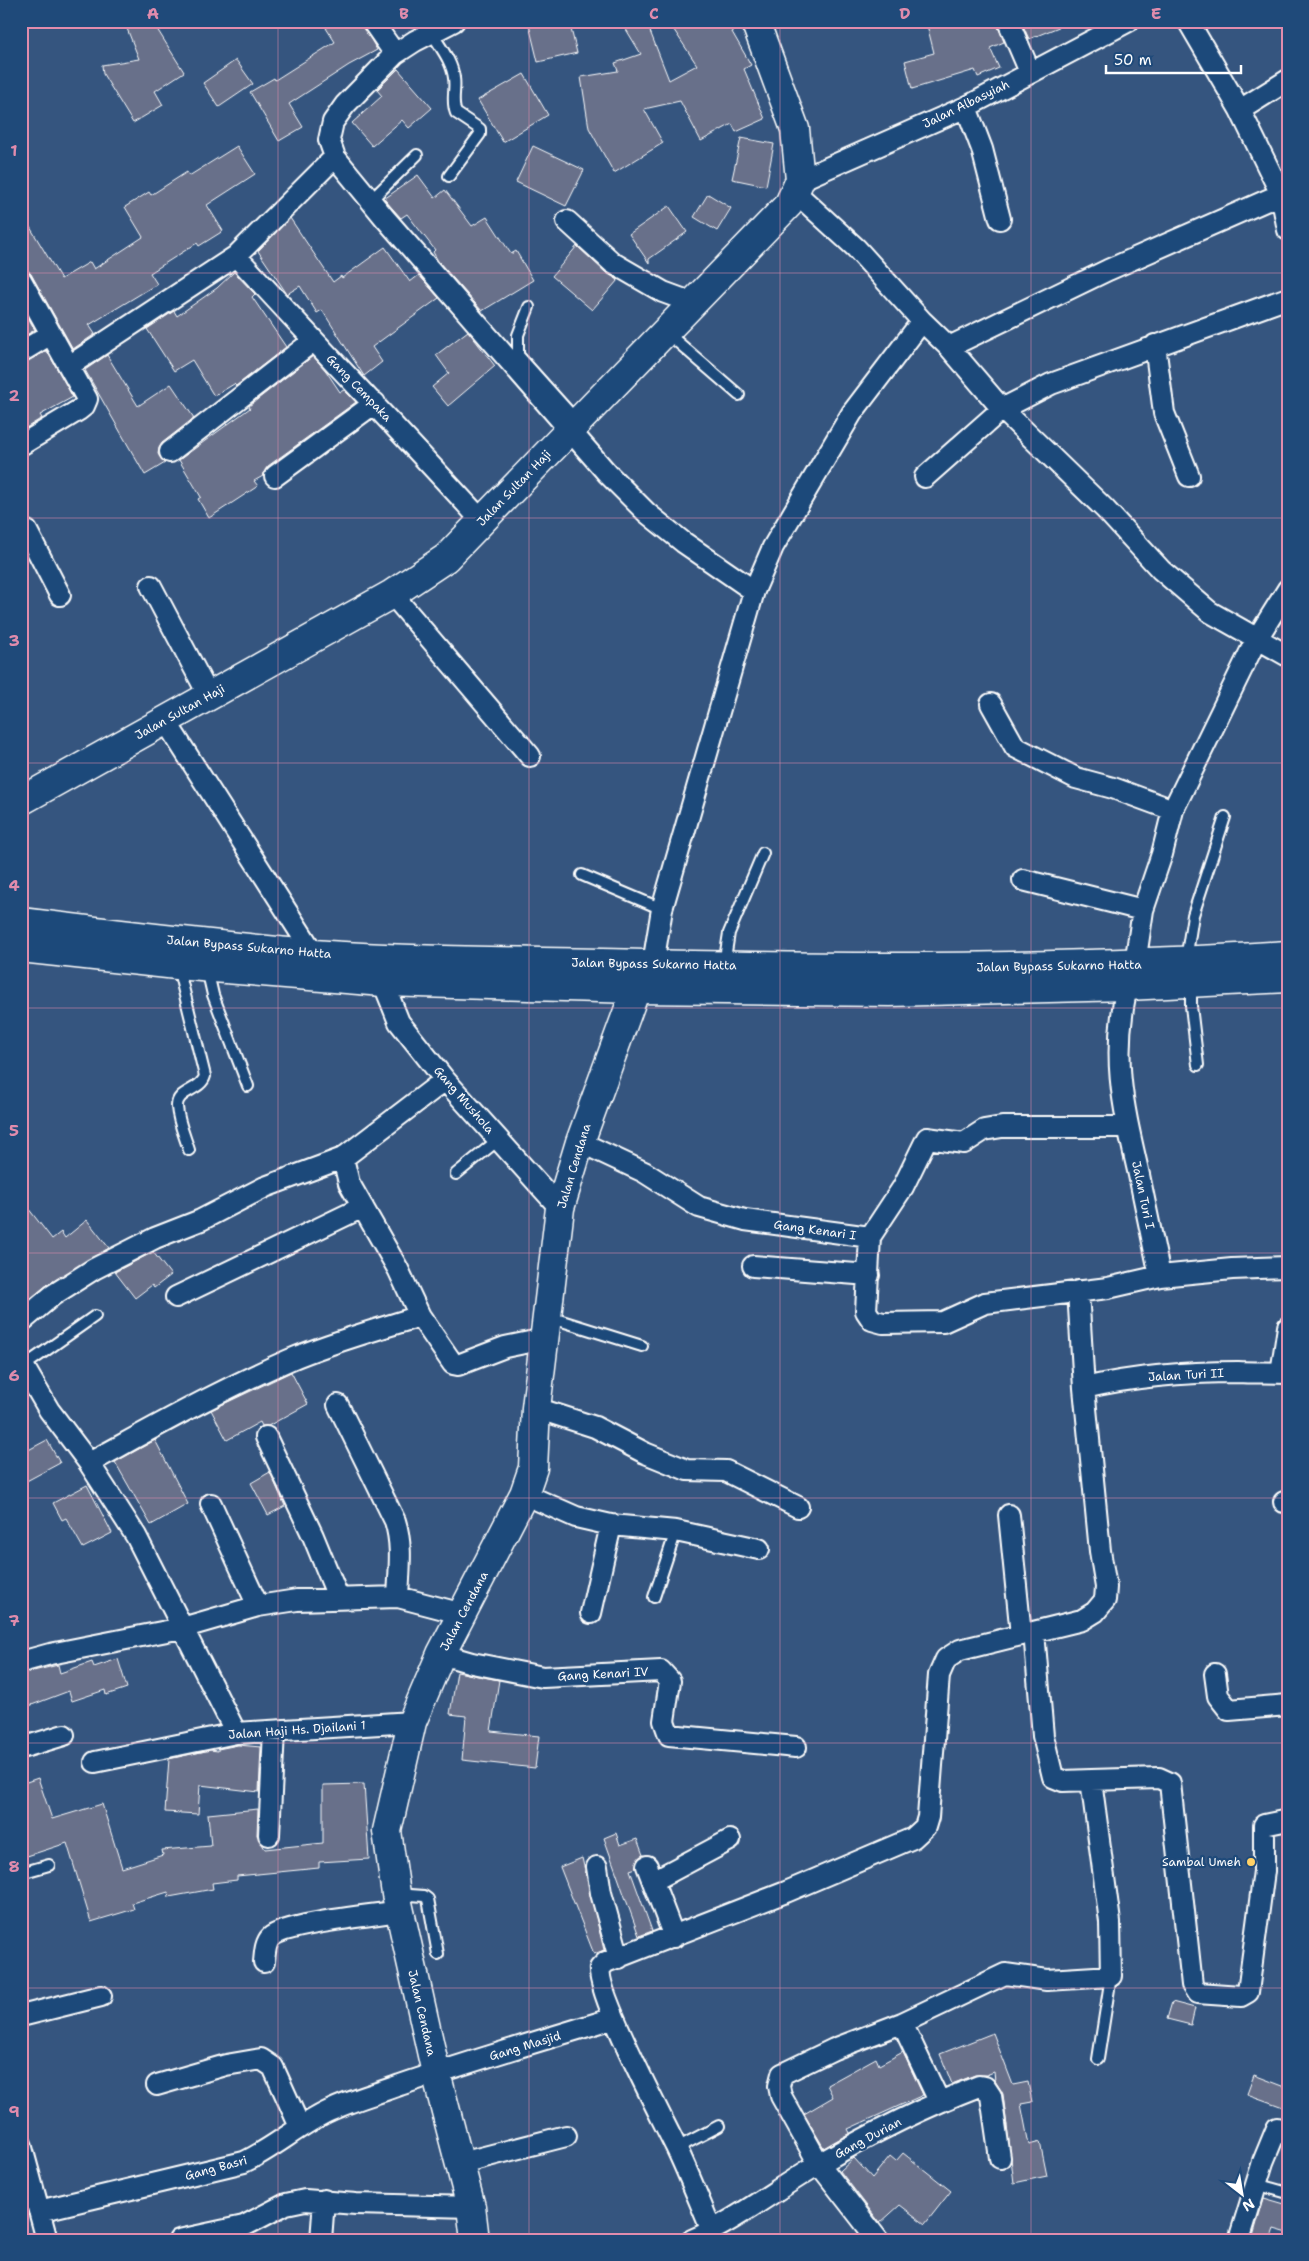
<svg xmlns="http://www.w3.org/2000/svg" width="1309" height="2261" font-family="'Shantell Sans',sans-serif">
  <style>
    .building { fill: #676f8a; stroke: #fff }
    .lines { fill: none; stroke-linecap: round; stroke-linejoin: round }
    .lane-casing { stroke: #fff; stroke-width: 14 }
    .street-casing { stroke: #fff; stroke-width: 24 }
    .secondary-casing { stroke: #fff; stroke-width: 31 }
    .highway-casing { stroke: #fff; stroke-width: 31 }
    .lane { stroke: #1f4a7a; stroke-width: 10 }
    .street { stroke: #1f4a7a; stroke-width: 20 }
    .secondary { stroke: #1f4a7a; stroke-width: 28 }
    .highway { stroke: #1f4a7a; stroke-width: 28 }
    .grid { fill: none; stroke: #e08cad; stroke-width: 1; stroke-opacity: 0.55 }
    .poi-dot { fill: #ffd166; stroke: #1f4a7a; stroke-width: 2 }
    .labels { text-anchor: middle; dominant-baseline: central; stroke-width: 4.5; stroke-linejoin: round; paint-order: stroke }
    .street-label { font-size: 12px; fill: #fff; stroke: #1f4a7a }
    .poi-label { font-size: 12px; fill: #fff; stroke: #1f4a7a; text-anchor: end }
    .neatline { fill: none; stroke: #e08cad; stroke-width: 2 }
    .grid-label { font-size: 16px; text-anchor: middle; font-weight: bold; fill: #e08cad }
  </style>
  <rect width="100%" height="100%" fill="#35557f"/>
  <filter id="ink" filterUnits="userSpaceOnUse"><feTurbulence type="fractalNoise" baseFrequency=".02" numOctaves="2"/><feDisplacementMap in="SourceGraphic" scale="10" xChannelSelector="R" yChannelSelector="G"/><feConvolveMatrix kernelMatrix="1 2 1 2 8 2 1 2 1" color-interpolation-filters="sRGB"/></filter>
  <g filter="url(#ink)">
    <path class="building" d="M124 21H152L184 72 155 91 163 105 133 123 103 74 102 65 139 59Z
      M338 21H360L377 50 349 65 289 104 303 127 279 141 250 92 274 78 275 80 335 42 326 28Z
      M528 21H569L577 53 538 62Z
      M621 21H646L669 80 697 65 668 21H740V27L732 32 751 65 744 69 765 119 736 132 732 124 701 141 680 101 644 109 663 143 614 173 589 128 581 77 618 71 615 63 641 54Z
      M926 21H996L1004 42 990 48 999 68 978 77 975 70 912 89 905 61 934 53Z
      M1021 21H1071V22L1029 39Z
      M236 60 253 84 219 107 203 83Z
      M398 69 432 108 409 128 402 120 372 146 352 123 382 96 377 90Z
      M524 74 548 115 503 142 478 100Z
      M741 138 774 144 766 186 732 179Z
      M237 146 255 174 207 205 223 231 199 246 197 243 150 273 157 284 89 325 95 334 73 349 31 274 21 268V212L61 279 90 262 94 269 143 237 125 207 149 192 151 195 187 172 189 176Z
      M533 146 584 170 566 206 516 182Z
      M418 175 435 198 445 190 472 226 487 217 511 254 516 251 533 280 482 311 438 261 433 252 435 250 407 214 401 218 384 199Z
      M708 194 731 208 717 231 694 217Z
      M669 206 687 232 649 259V263L629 234Z
      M290 218 333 282 341 276 342 278 385 247 410 282 419 275 439 298 372 347 382 362 364 376 322 310 317 313 300 286 287 294 258 251Z
      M577 246 605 272 618 280 592 310 552 276Z
      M234 272 255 294 252 297 286 347 236 386 234 384 214 396 192 360 174 371 147 329 174 311 177 316 217 288Z
      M21 305 35 330 21 338Z
      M468 331 495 366 448 406 432 387 449 373 436 355Z
      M47 351 73 397 40 415 42 418 21 431V364Z
      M107 355 138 406 171 384 194 418 162 443 159 448 158 454 165 463 145 475 85 370Z
      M313 356 326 371 340 392 344 390 356 402 268 466 263 476 254 481 258 486 209 518 198 499 201 497 179 460 250 408 249 406Z
      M21 1199 52 1239 61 1232 65 1238 87 1220 109 1248 47 1285 21 1306Z
      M153 1252 171 1275 154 1288 152 1285 135 1298 115 1272Z
      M291 1372 308 1404 268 1426H262L260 1422 227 1440 211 1410Z
      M47 1440 60 1463 21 1484V1454Z
      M155 1440 188 1504 151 1525 115 1462Z
      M270 1472 285 1506 268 1515 251 1483Z
      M87 1485 112 1533 83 1548 66 1518 62 1520 53 1503Z
      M118 1659 127 1688 106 1695 105 1690 72 1701 69 1691 21 1709V1674L58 1665 60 1673 92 1662 94 1667Z
      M457 1672 499 1680 491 1731 539 1736 535 1768 462 1760 466 1716 450 1714Z
      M238 1745 261 1747 259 1792 200 1785 198 1814 165 1812 169 1759 210 1750 218 1751V1749Z
      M38 1778 52 1819 102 1804 122 1868 163 1855 162 1850 211 1846 208 1814 258 1809 257 1835 265 1849 323 1843V1785L364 1784 369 1859 319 1862V1868L237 1876V1880L212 1883 213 1889 169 1897 168 1892 132 1903 134 1909 91 1922 67 1843 21 1858V1784Z
      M616 1833 620 1845 637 1839 643 1855 638 1859 636 1868 630 1870 652 1931 639 1936 604 1838Z
      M582 1858 604 1950 594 1954 560 1867Z
      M1172 2002 1195 2008 1191 2025 1167 2019Z
      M993 2033 1013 2085 1028 2082 1032 2102 1021 2104 1029 2145 1040 2142 1047 2176 1014 2183 1003 2094 995 2081 994 2072 986 2075H975L952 2084 940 2054Z
      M903 2052 923 2095 848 2129 850 2133 824 2148 804 2114 833 2097 827 2085 876 2058 879 2065Z
      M1254 2075 1288 2088 1283 2107 1247 2094Z
      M903 2153 951 2191 925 2224 900 2205 880 2223 840 2171 854 2158 872 2178 890 2156 896 2161Z
      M1264 2198 1288 2205V2233L1274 2229 1270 2240H1252Z"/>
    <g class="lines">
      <g class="lane-casing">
        <path id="lane" d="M432 33C440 47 452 61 454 78 456 90 451 101 456 113L480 129V134L449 176
          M371 200 417 155
          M529 307 518 335V355L577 421
          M666 332 739 395
          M582 875 662 909
          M1186 960 1193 915 1225 817
          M724 965 729 933 763 853
          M178 967 205 1076C201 1091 176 1090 177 1107 178 1121 185 1137 189 1150
          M207 969 213 995 248 1086
          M1191 983V1006L1198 1065
          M456 1174 498 1140
          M549 1317 642 1346
          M24 1366 95 1316
          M654 1597 676 1531
          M21 1873 49 1865
          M396 1894 424 1896 428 1899 438 1954
          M1098 2059 1111 1976
          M677 2148 719 2126
          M1256 2184 1288 2193"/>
      </g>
      <g class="street-casing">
        <path id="street" d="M372 21 395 54
          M454 21 415 41 395 54 345 105 333 122 329 140 335 157 384 217 608 474 647 513 683 542 754 591
          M1008 21 1030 72
          M1188 21 1240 110 1281 194 1288 230
          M966 107 982 149 1000 219
          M1240 110 1288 80
          M800 180 966 107 1129 21
          M795 192 856 248 922 321 949 347 1002 409 1105 509 1161 570 1210 612 1288 656
          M567 221 613 263 663 292 693 303
          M236 256C317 345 401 432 482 521
          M21 280 51 334
          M1155 345 1164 413 1189 476
          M949 347 1108 270 1288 191
          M21 352 51 334 87 399 84 406 79 410 21 445
          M69 366 236 256 335 157
          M170 452 313 341
          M275 476 375 403
          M925 477 1002 409 1051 384 1288 298
          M21 534 27 531 60 595
          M151 586 209 696
          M392 594 530 756
          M991 704 1015 747 1076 778 1113 788 1173 810
          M165 720 314 954
          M1023 880 1143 910
          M653 964 662 909 754 591 773 547 852 413 922 321
          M1135 964 1143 910 1162 854 1173 810 1256 640 1288 589
          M383 982 399 1022 445 1080 560 1208
          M1127 986C1111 1059 1123 1105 1139 1175 1146 1209 1153 1242 1160 1276
          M580 1142 644 1172 699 1207 745 1220 870 1237 866 1311 872 1320 883 1323 943 1322 985 1303 1108 1288 1160 1276 1232 1269 1288 1267
          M343 1158 349 1183 398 1269 420 1316 453 1364 458 1365 505 1347 544 1339
          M870 1237 903 1187 927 1138 964 1143 984 1130 1002 1127H1127
          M753 1266 869 1275
          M176 1297 363 1207
          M21 1322 53 1295 94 1269 155 1238 201 1220 265 1187 343 1158 445 1080
          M21 1362 49 1410 89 1463 136 1536 236 1733
          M1281 1373 1288 1327
          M1084 1388C1136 1376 1185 1372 1238 1372 1254 1373 1271 1372 1288 1373
          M338 1405 395 1521C403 1546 399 1571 398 1597
          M536 1408 595 1427 645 1453 687 1470 726 1471 798 1507
          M266 1437 313 1536 338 1597
          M89 1463C155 1427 220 1390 289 1360 331 1342 376 1330 420 1316
          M524 1494 576 1517 611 1525 676 1531 759 1549
          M1284 1502H1288
          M211 1504 258 1606
          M1009 1515 1021 1635
          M591 1613 611 1525
          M441 1654 472 1663 543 1677 661 1671 670 1681 664 1721 669 1735 796 1747
          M21 1662 50 1654 182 1628 258 1606 297 1600 398 1597 463 1614
          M1215 1674 1218 1696 1229 1710 1288 1705
          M21 1748 64 1735
          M95 1762 236 1733 412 1722
          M1091 1780 1159 1778 1170 1783 1192 1985 1197 1993 1241 1996 1248 1992 1264 1871V1825L1288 1820
          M269 1835 274 1731
          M647 1866 674 1937
          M597 1867 601 1893 619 1958
          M653 1881 730 1840
          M264 1962C265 1953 265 1943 271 1937 286 1923 376 1915 400 1911
          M21 2016 101 1996
          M902 2023 939 2101
          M157 2085 226 2065 261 2059 273 2067 300 2127
          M21 2144 47 2240
          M461 2163 566 2136
          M39 2211 244 2162C274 2148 299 2125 329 2111 352 2100 376 2094 400 2085 471 2061 543 2040 614 2018
          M712 2231C700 2203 689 2174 676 2147 662 2118 595 1991 600 1968L606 1962 786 1892 913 1838 925 1827 928 1817 939 1675 946 1659 960 1650 1082 1620 1095 1612 1105 1600 1106 1587 1100 1551 1084 1388 1078 1291
          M179 2240 244 2226 286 2204 305 2200 356 2204 471 2207
          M321 2240 324 2200
          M692 2240C737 2220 776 2189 819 2164 870 2134 924 2107 979 2086L985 2087 991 2096 1000 2158
          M878 2240 819 2164 781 2096 779 2086 782 2074 834 2049 902 2023 1005 1974 1047 1980 1111 1976 1110 1922 1091 1780 1063 1781 1053 1777 1043 1736 1034 1632
          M1239 2240 1263 2162 1277 2128"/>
      </g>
      <g class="secondary-casing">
        <path id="secondary" d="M21 801 392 594 446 558 789 204 800 180 795 129 755 21
          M475 2240 471 2207 436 2073 396 1894 387 1831 412 1722 441 1654 524 1494 533 1468 536 1408 560 1208 580 1142 636 989"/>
      </g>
      <g class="highway-casing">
        <path id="highway" d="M21 922C118 934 215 946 313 954 423 962 534 961 644 964 860 969 1072 969 1288 955
          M21 948 177 965 383 982 636 989 890 992 1127 986 1288 978"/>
      </g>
      <use href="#lane" class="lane"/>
      <use href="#street" class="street"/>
      <use href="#secondary" class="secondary"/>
      <use href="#highway" class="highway"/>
    </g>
  </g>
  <path class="grid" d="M278 21V2240M529 21V2240M780 21V2240M1031 21V2240M21 273H1288M21 518H1288M21 763H1288M21 1008H1288M21 1253H1288M21 1498H1288M21 1743H1288M21 1988H1288"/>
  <circle class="poi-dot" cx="1251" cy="1862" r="5"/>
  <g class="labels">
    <g class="street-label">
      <text transform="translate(966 104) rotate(-26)">Jalan Albasyiah</text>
      <text transform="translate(359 388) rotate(46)">Gang Cempaka</text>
      <text transform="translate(514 488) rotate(-46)">Jalan Sultan Haji</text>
      <text transform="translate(180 712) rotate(-29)">Jalan Sultan Haji</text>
      <text transform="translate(249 947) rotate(5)">Jalan Bypass Sukarno Hatta</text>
      <text transform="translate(654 964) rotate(1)">Jalan Bypass Sukarno Hatta</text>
      <text transform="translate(1059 966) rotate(-1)">Jalan Bypass Sukarno Hatta</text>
      <text transform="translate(464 1100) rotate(49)">Gang Mushola</text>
      <text transform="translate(574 1166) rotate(-73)">Jalan Cendana</text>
      <text transform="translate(1143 1195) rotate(78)">Jalan Turi I</text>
      <text transform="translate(815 1230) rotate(8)">Gang Kenari I</text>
      <text transform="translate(1186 1375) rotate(-3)">Jalan Turi II</text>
      <text transform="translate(464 1611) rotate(-62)">Jalan Cendana</text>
      <text transform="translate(603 1674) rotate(-3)">Gang Kenari IV</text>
      <text transform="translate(297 1730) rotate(-4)">Jalan Haji Hs. Djailani 1</text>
      <text transform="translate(422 2013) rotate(77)">Jalan Cendana</text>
      <text transform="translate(525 2046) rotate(-17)">Gang Masjid</text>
      <text transform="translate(868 2138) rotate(-28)">Gang Durian</text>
      <text transform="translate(216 2168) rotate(-15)">Gang Basri</text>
    </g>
    <g class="poi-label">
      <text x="1241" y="1862">Sambal Umeh</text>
    </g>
  </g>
  <rect width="1309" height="2261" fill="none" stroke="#1f4a7a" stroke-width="55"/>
  <g transform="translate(1242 2194) rotate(149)" stroke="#1f4a7a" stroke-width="4" paint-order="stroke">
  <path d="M0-4L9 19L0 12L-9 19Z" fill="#ffffff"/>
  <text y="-8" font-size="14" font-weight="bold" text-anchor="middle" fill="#ffffff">N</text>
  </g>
  <path d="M1106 65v8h135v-8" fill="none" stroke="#ffffff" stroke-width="2.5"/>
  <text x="1114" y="65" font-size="15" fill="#ffffff" stroke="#1f4a7a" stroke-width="4" paint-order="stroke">50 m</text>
  <rect x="28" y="28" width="1254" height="2206" class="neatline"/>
  <g class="grid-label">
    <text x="153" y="19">A</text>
    <text x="404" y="19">B</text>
    <text x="654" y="19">C</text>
    <text x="905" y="19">D</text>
    <text x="1156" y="19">E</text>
    <text x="14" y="156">1</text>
    <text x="14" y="401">2</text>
    <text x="14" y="646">3</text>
    <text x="14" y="891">4</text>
    <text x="14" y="1136">5</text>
    <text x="14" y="1381">6</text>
    <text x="14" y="1626">7</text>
    <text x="14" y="1872">8</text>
    <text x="14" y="2117">9</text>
  </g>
</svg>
